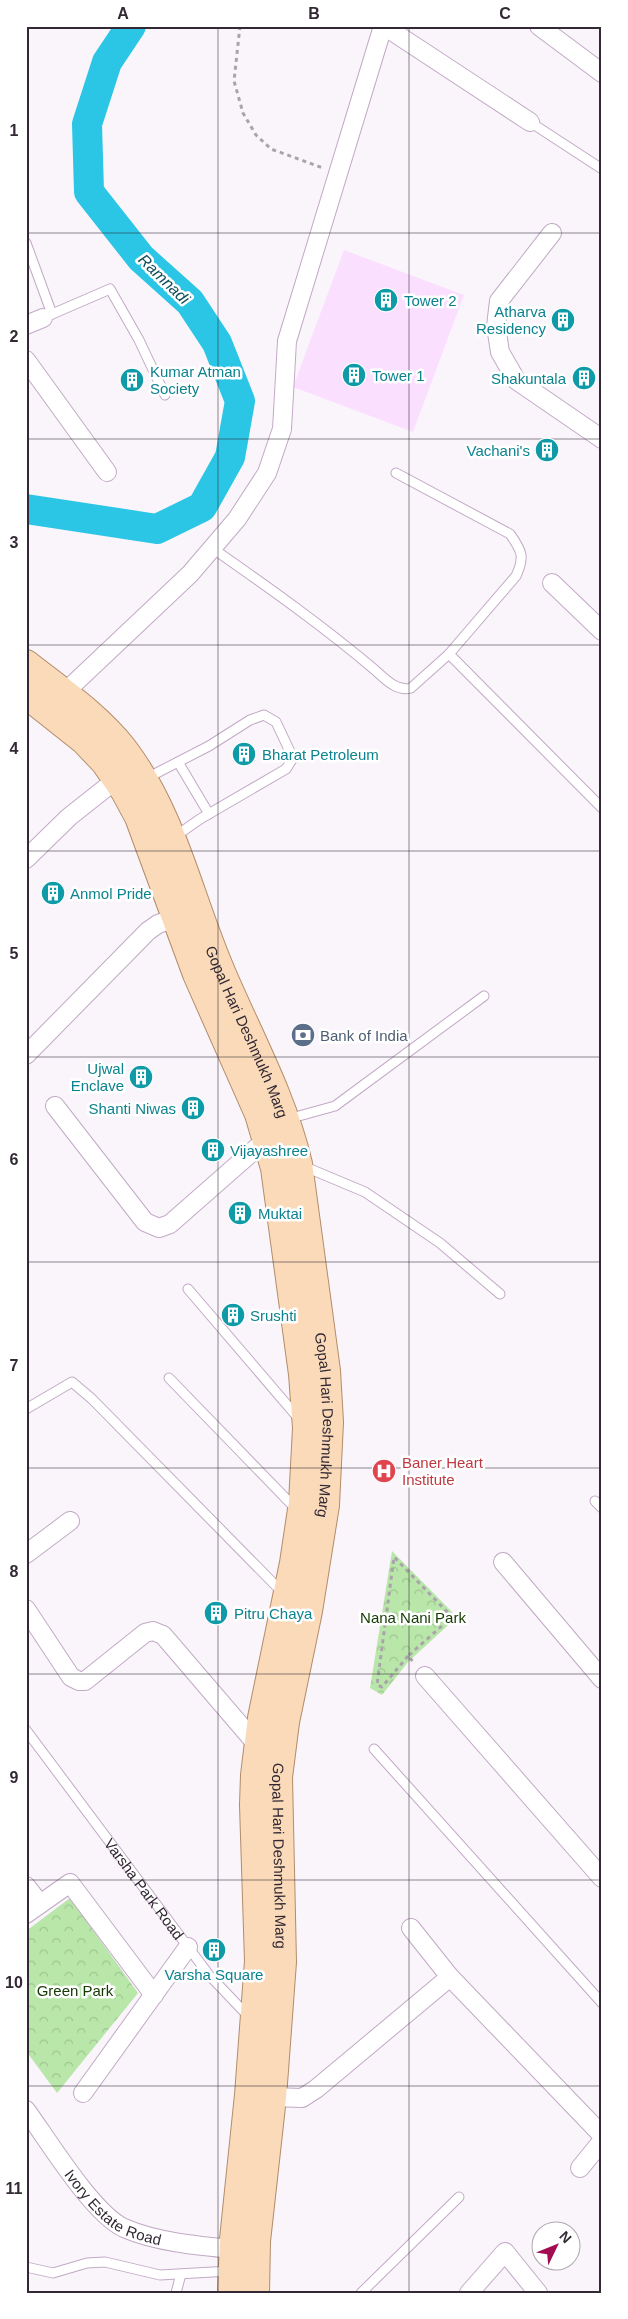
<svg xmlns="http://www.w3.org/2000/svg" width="628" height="2319" font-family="Helvetica,sans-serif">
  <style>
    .built { fill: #fae0fe }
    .park { fill: url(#park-crowns) }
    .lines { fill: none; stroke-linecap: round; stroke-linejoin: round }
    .river { stroke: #2bc5e5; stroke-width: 30 }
    .lane-casing { stroke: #c2a9c6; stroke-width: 11 }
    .street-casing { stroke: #c2a9c6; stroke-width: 20 }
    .primary-casing { stroke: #b28c6b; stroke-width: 30 }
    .path { stroke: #aaa3ab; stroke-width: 3; stroke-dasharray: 4 4; stroke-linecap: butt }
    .lane { stroke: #fff; stroke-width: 9 }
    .street { stroke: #fff; stroke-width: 18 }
    .primary { stroke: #fadab8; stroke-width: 28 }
    .grid { fill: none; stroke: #322934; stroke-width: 1; stroke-opacity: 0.55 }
    .labels { text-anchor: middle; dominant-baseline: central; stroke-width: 5; stroke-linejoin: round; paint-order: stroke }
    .culture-label { font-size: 15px; fill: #0d838f; stroke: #fff; text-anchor: start }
    .street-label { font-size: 15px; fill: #322934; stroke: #fff }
    .service-label { font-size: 15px; fill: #4e5e75; stroke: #fff; text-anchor: start }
    .health-label { font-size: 15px; fill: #be3a42; stroke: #fff; text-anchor: start }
    .park-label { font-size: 15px; fill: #133a00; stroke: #fff }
    .water-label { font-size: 16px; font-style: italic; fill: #124f5c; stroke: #fff }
    .neatline { fill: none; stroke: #322934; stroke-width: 2 }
    .grid-label { font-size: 16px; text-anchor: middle; font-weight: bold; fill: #322934 }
  </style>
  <defs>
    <pattern id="park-crowns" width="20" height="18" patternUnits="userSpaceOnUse" patternTransform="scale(1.25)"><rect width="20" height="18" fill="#b9e6a9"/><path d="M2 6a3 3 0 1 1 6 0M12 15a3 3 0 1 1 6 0" fill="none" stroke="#a0c592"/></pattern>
  </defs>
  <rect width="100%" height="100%" fill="#faf5fb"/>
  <path class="built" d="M344 250 464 295 413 432 293 387Z"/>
  <path class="park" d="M392 1551 457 1617 408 1662 382 1695 370 1688Z
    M70 1898 138 1993 57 2093 26 2051V1931Z"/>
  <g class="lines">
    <path class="river" d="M26 509 157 529 202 507 230 457 240 401 217 343 190 302 141 258 89 192 87 124 107 62 131 26"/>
    <g class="lane-casing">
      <g id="lane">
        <path d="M530 122 602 169"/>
        <path d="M26 243 52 314"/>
        <path d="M43 318 110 289 139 340 165 395"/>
        <path d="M212 548C268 587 323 626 375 670 385 679 397 692 411 688L449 654 516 576C525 557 522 551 510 534L396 473"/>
        <path d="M449 654 602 808"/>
        <path d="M178 762 209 814"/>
        <path d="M145 779 209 746 250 720 264 715 276 722 293 758 286 769 200 819 173 838"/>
        <path d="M288 1119 335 1106 484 996"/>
        <path d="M303 1166 365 1192 440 1243 500 1294"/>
        <path d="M188 1289 300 1420"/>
        <path d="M169 1378 297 1510"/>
        <path d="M26 1409 72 1382 92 1399 284 1594"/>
        <path d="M595 1501 602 1508"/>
        <path id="s1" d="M26 1730 209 1975 250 2018"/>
        <path d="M374 1749 602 2003"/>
        <path d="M26 2267 53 2273 87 2263 105 2262 160 2275 230 2271"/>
        <path d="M176 2293 181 2274"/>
        <path d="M361 2293 459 2197"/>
      </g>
    </g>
    <g class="street-casing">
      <g id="street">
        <path d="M384 26 530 122"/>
        <path d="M539 26 602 73"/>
        <path d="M552 233 499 301 496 326 500 352 516 380 602 439"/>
        <path d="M26 325 43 318"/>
        <path d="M26 360 107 472"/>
        <path d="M552 583 602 631"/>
        <path d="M63 694 190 574 237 519 267 473 282 429 287 341 383 26"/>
        <path d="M26 859 69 817 117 779"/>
        <path d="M26 1055 148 931 158 924 176 918"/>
        <path d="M55 1106 145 1222 159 1228 170 1224 268 1138"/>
        <path d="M26 1554 70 1521"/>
        <path d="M503 1562 602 1679"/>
        <path d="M26 1609 71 1677 79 1681H85L145 1633 153 1631 163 1635 258 1746"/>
        <path d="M425 1676 602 1878"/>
        <path d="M26 1886 40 1904"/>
        <path d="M26 1914 70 1883 154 1995"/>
        <path d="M411 1928 450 1977 602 2135"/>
        <path d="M83 2093 188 1947"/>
        <path d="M272 2097 302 2098 316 2089 450 1977"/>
        <path id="s2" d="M26 2110C48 2140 92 2213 124 2228 156 2242 199 2246 233 2249"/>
        <path d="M580 2168 602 2141"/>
        <path d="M469 2293 505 2252 538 2293"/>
      </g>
    </g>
    <g class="primary-casing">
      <g id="primary">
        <path id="s3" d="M26 664C59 690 97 716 123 749 172 813 188 894 219 967 246 1032 282 1095 298 1164L326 1371 329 1422 325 1505 308 1611 285 1722 278 1777 282 1962 272 2097 256 2241 255 2293"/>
        <path d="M26 694 84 740 105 762 125 791 139 817 197 974 259 1114 275 1168 303 1374 307 1428 303 1503 294 1563 262 1718 255 1775 254 1805 259 1961 249 2095 234 2239 232 2293"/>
      </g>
    </g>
    <path class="path" d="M240 26 234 81 243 113 256 135 271 149 323 168
      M408 1656 382 1687 377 1685 394 1557 452 1617 408 1656 415 1664"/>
    <use href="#lane" class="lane"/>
    <use href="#street" class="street"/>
    <use href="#primary" class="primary"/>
  </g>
  <path class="grid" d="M218 26V2293M409 26V2293M26 233H602M26 439H602M26 645H602M26 851H602M26 1057H602M26 1262H602M26 1468H602M26 1674H602M26 1880H602M26 2086H602"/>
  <defs>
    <g id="building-disc" transform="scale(1.25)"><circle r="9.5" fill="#0f9aa8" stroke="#fff"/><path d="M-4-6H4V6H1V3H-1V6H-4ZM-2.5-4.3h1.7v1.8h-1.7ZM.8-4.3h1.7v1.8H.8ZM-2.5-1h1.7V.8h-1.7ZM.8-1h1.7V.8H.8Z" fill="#fff"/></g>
    <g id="bank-disc" transform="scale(1.25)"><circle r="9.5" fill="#5c6f8a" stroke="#fff"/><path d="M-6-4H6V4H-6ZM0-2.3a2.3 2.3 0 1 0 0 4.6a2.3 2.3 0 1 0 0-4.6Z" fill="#fff"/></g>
    <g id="hospital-disc" transform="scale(1.25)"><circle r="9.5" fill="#e0444e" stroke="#fff"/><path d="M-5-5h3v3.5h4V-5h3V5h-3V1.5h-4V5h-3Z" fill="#fff"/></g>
  </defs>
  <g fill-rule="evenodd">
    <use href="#building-disc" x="386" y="300"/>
    <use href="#building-disc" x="563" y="320"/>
    <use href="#building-disc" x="354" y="375"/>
    <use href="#building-disc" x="584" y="378"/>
    <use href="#building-disc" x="132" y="380"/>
    <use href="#building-disc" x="547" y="450"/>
    <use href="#building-disc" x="244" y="754"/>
    <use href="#building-disc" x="53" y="893"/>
    <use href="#bank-disc" x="303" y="1035"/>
    <use href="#building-disc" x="141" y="1077"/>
    <use href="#building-disc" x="193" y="1108"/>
    <use href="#building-disc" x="213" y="1150"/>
    <use href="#building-disc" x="240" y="1213"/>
    <use href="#building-disc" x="233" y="1315"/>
    <use href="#hospital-disc" x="384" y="1471"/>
    <use href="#building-disc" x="216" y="1613"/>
    <use href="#building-disc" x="214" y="1950"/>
  </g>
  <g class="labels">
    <g class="culture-label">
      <text x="404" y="300">Tower 2</text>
      <text x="546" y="311" text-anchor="end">Atharva<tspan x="546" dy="17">Residency</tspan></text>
      <text x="150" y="371">Kumar Atman<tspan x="150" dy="17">Society</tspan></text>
      <text x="372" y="375">Tower 1</text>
      <text x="566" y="378" text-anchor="end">Shakuntala</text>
      <text x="530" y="450" text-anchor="end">Vachani's</text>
      <text x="262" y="754">Bharat Petroleum</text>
      <text x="70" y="893">Anmol Pride</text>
      <text x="124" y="1068" text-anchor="end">Ujwal<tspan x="124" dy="17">Enclave</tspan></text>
      <text x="176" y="1108" text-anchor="end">Shanti Niwas</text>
      <text x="230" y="1150">Vijayashree</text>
      <text x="258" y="1213">Muktai</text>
      <text x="250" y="1315">Srushti</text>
      <text x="234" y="1613">Pitru Chaya</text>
      <text x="214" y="1974" text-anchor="middle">Varsha Square</text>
    </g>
    <g class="street-label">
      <text stroke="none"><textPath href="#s3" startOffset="439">Gopal Hari Deshmukh Marg</textPath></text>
      <text stroke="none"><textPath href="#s3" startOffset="844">Gopal Hari Deshmukh Marg</textPath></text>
      <text stroke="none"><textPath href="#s3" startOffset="1279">Gopal Hari Deshmukh Marg</textPath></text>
      <text stroke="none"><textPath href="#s1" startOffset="198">Varsha Park Road</textPath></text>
      <text stroke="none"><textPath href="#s2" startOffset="134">Ivory Estate Road</textPath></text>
    </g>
    <g class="service-label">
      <text x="320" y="1035">Bank of India</text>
    </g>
    <g class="health-label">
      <text x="402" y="1462">Baner Heart<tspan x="402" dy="17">Institute</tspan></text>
    </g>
    <g class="park-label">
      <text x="413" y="1617">Nana Nani Park</text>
      <text x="75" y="1990">Green Park</text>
    </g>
    <g class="water-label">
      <text transform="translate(164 279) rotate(44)">Ramnadi</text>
    </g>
  </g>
  <rect width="628" height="2319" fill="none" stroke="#ffffff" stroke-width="55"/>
  <g transform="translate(556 2246) rotate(47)"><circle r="24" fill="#ffffff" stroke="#ada9ae"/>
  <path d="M0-4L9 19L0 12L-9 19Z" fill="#a10d50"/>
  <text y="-8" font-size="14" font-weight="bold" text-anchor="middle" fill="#322934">N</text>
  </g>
  <rect x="28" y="28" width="572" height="2264" class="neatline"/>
  <g class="grid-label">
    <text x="123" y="19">A</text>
    <text x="314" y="19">B</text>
    <text x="505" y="19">C</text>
    <text x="14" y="136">1</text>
    <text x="14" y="342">2</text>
    <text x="14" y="548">3</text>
    <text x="14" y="754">4</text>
    <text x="14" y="959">5</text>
    <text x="14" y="1165">6</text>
    <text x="14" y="1371">7</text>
    <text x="14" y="1577">8</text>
    <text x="14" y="1783">9</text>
    <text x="14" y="1988">10</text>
    <text x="14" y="2194">11</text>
  </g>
</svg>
